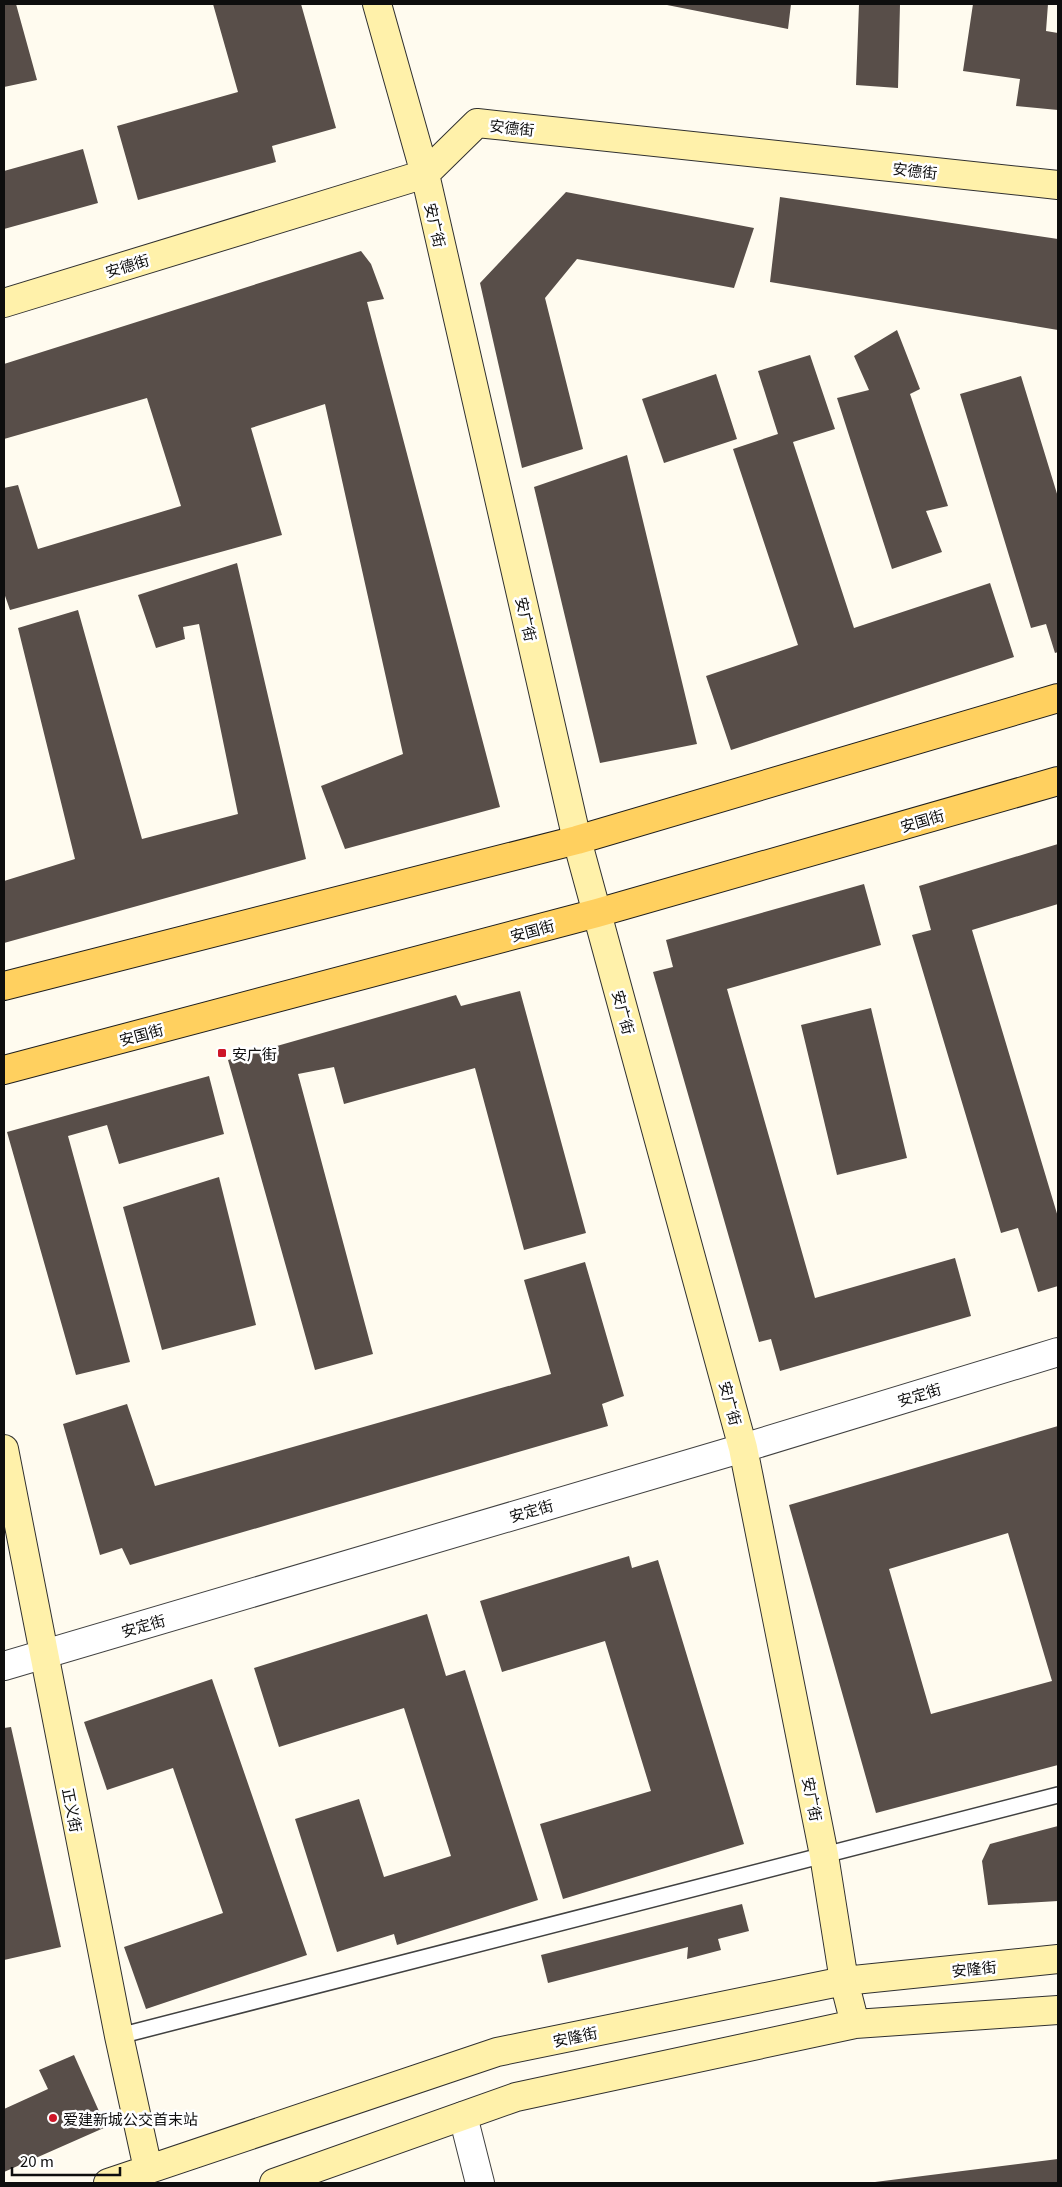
<svg xmlns="http://www.w3.org/2000/svg" width="1062" height="2187" font-family="Georgia,'Noto Sans SC',serif">
  <style>
    .building { fill: #584e49; fill-rule: evenodd }
    .lines { fill: none; stroke-linecap: round; stroke-linejoin: round }
    .lane-casing { stroke: #414141; stroke-width: 18 }
    .street-casing { stroke: #414141; stroke-width: 30 }
    .secondary-casing { stroke: #303030; stroke-width: 30 }
    .primary-casing { stroke: #1f1f1f; stroke-width: 30 }
    .lane { stroke: #fff; stroke-width: 15 }
    .street { stroke: #fff; stroke-width: 28 }
    .secondary { stroke: #fff1aa; stroke-width: 28 }
    .primary { stroke: #ffd05f; stroke-width: 28 }
    .poi-dot { fill: #ce1628; stroke: #fff; stroke-width: 2 }
    .labels { text-anchor: middle; dominant-baseline: central; stroke-width: 5; stroke-linejoin: round; paint-order: stroke }
    .street-label { font-size: 15px; fill: #0e0e0e; stroke: #fff }
    .poi-label { font-size: 15px; fill: #0e0e0e; stroke: #fff; text-anchor: start }
  </style>
  <rect width="100%" height="100%" fill="#fffbef"/>
  <path class="building" d="M4 4H16L37 80 4 87Z
    M213 4H301L336 128 272 146 276 162 138 200 117 126 238 92Z
    M662 4H791L788 29Z
    M859 4H900L898 88 856 85Z
    M973 4H1048L1046 31 1058 33V110L1016 106 1020 79 963 71Z
    M83 149 98 203 4 229V171Z
    M566 192 754 228 734 288 577 259 545 298 583 449 522 468 480 283Z
    M780 197 1058 239V330L770 282Z
    M361 251 371 264 384 299 367 302 500 807 345 849 321 786 403 754 325 404 251 428 282 535 10 610 4 593V488L18 485 38 549 181 506 147 398 4 439V364Z
    M897 330 920 389 910 394 948 506 926 511 942 552 892 569 837 398 869 390 854 356Z
    M810 355 835 429 793 442 854 628 990 583 1014 657 731 750 706 676 798 645 733 449 778 434 758 371Z
    M716 374 737 439 664 463 642 399Z
    M1021 376 1058 497V652L1055 653 1046 624 1031 628 960 394Z
    M627 455 697 744 600 763 534 487Z
    M237 563 306 859 4 943V881L75 859 18 628 78 610 142 839 238 814 199 624 183 627 185 639 156 648 138 595Z
    M1058 844V904L972 930 1058 1217V1286L1038 1292 1018 1228 1001 1233 912 935 931 930 919 886Z
    M864 884 881 945 727 989 815 1298 955 1258 971 1316 780 1371 771 1339 759 1342 653 972 673 967 666 940Z
    M520 991 586 1233 524 1250 475 1068 344 1104 334 1067 298 1074 373 1354 315 1370 228 1060 456 995 461 1006Z
    M871 1008 907 1158 837 1175 801 1025Z
    M209 1076 224 1134 119 1164 107 1125 68 1136 130 1362 76 1375 7 1132Z
    M219 1177 256 1325 162 1350 123 1207Z
    M585 1262 624 1396 602 1404 608 1426 130 1565 122 1548 100 1555 63 1424 127 1404 155 1486 551 1374 524 1280Z
    M1058 1426V1765L876 1813 789 1505ZM1008 1533 1052 1681 931 1714 889 1569Z
    M629 1556 632 1568 658 1560 744 1844 563 1899 540 1824 651 1791 605 1641 502 1672 480 1601Z
    M427 1614 446 1676 465 1670 538 1900 397 1945 394 1934 337 1952 295 1819 359 1799 384 1877 451 1856 404 1708 279 1747 254 1668Z
    M212 1679 307 1955 146 2009 124 1947 223 1913 173 1768 107 1790 84 1722Z
    M11 1727 61 1947 4 1960V1728Z
    M1058 1826V1901L988 1905 982 1861 990 1844Z
    M742 1904 749 1931 718 1939 721 1950 687 1959 688 1947 548 1983 541 1955Z
    M74 2055 106 2127 4 2172V2109L48 2089 39 2070Z
    M1058 2159V2183H875V2182Z"/>
  <g class="lines">
    <g class="lane-casing">
      <path id="lane" d="M119 2036 1058 1795"/>
    </g>
    <g class="street-casing">
      <path id="street" d="M4 1666 743 1448 1058 1352
        M463 2116 480 2183"/>
    </g>
    <g class="secondary-casing">
      <path id="secondary" d="M377 4 425 174 577 840 743 1448 824 1855 844 1981 855 2024
        M4 303 425 174 477 123 1058 185
        M4 1449 119 2036 148 2169
        M108 2183 497 2052 844 1981 1058 1959
        M274 2183 516 2097 855 2024 1058 2010"/>
    </g>
    <g class="primary-casing">
      <path id="primary" d="M4 986 577 840 1058 698
        M4 1070 597 913 1058 781"/>
    </g>
    <use href="#lane" class="lane"/>
    <use href="#street" class="street"/>
    <use href="#secondary" class="secondary"/>
    <use href="#primary" class="primary"/>
  </g>
  <g class="poi-dot">
    <rect x="217" y="1048" width="10" height="10" rx="2.5"/>
    <circle cx="53" cy="2118" r="5"/>
  </g>
  <g class="labels">
    <g class="street-label">
      <text transform="translate(512 127) rotate(6)">安德街</text>
      <text transform="translate(915 170) rotate(6)">安德街</text>
      <text transform="translate(436 225) rotate(77)">安广街</text>
      <text transform="translate(127 265) rotate(-17)">安德街</text>
      <text transform="translate(527 619) rotate(77)">安广街</text>
      <text transform="translate(922 820) rotate(-16)">安国街</text>
      <text transform="translate(532 930) rotate(-15)">安国街</text>
      <text transform="translate(624 1012) rotate(75)">安广街</text>
      <text transform="translate(141 1034) rotate(-15)">安国街</text>
      <text transform="translate(919 1394) rotate(-17)">安定街</text>
      <text transform="translate(731 1403) rotate(75)">安广街</text>
      <text transform="translate(531 1510) rotate(-16)">安定街</text>
      <text transform="translate(143 1625) rotate(-16)">安定街</text>
      <text transform="translate(813 1799) rotate(79)">安广街</text>
      <text transform="translate(73 1810) rotate(79)">正义街</text>
      <text transform="translate(974 1968) rotate(-6)">安隆街</text>
      <text transform="translate(575 2036) rotate(-12)">安隆街</text>
    </g>
    <g class="poi-label">
      <text x="232" y="1053">安广街</text>
      <text x="63" y="2118">爱建新城公交首末站</text>
    </g>
  </g>
  <rect width="1062" height="2187" fill="none" stroke="#0e0e0e" stroke-width="10"/>
  <path d="M12 2167v8h108v-8" fill="none" stroke="#0e0e0e" stroke-width="2.5"/>
  <text x="20" y="2167" font-size="15" fill="#0e0e0e" stroke="#ffffff" stroke-width="4" paint-order="stroke">20 m</text>
</svg>
